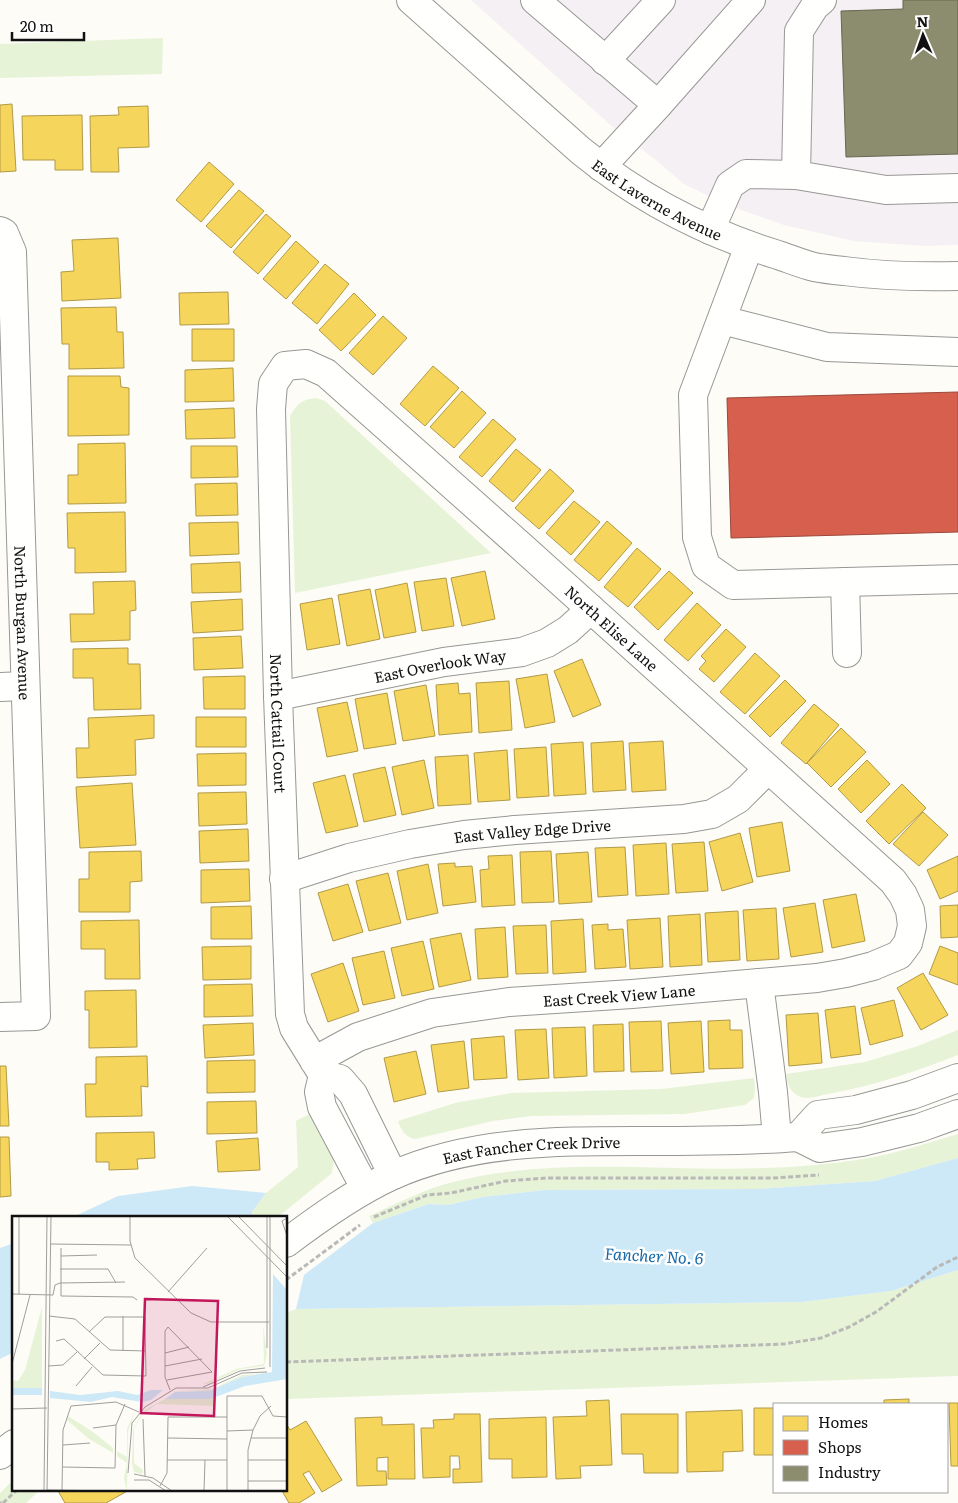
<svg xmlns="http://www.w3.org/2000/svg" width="958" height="1503" font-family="Literata,serif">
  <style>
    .industrial { fill: #f5f0f3 }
    .green { fill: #e7f3d7 }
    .water { fill: #cde8f7 }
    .homes { fill: #f6d55c; stroke: #b19a46 }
    .shops { fill: #d6604d; stroke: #9b483b }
    .industry { fill: #8c8c6e; stroke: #676752 }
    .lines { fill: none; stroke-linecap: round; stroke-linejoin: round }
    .minor-casing { stroke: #979795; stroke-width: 30 }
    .path { stroke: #b9b9b8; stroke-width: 3; stroke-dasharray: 5 2.5; stroke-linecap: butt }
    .minor { stroke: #fffffe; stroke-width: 28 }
    .labels { text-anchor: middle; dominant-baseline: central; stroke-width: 5; stroke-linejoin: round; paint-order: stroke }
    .street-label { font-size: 15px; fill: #111; stroke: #fff }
    .water-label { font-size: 16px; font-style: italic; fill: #1768a6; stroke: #fff }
    .inset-road { fill: none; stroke: #9f9e9b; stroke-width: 1 }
    .view { fill: #c2185b; fill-opacity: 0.15; stroke: #c2185b; stroke-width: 2.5 }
    .inset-edge { fill: none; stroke: #111; stroke-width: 2.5 }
  </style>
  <rect width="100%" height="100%" fill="#fdfcf7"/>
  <path class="industrial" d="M471 0H958V245L925 246 854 241 784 225 727 205 684 184 657 161 615 129Z"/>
  <path class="green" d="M163 38 162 74 0 78V44Z
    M316 398 325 401 491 553 295 593 290 416C298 403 301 400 316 398Z
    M958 1030V1055C917 1071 876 1085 833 1093 825 1094 814 1098 806 1098 793 1097 787 1086 786 1074L865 1062 915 1047Z
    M754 1078 755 1089 754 1098 745 1105 684 1114 531 1116 493 1121 415 1139C405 1137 401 1130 398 1121L455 1103 511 1093 661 1089Z
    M313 1112 334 1159 332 1173 278 1217H252V1212L266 1193 298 1167 296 1121Z
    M958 1134V1158L875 1181 760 1189 545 1190 483 1197 448 1205 429 1204 373 1223 369 1216C396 1204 424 1189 453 1182 555 1156 661 1172 765 1168 798 1167 831 1164 863 1159 895 1154 927 1143 958 1134Z
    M958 1270V1376L286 1399V1313L296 1309 802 1302 891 1291Z
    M14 1479V1489H41L26 1503H0V1493Z"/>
  <path class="water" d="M958 1158V1270L891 1291 802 1302 296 1309 304 1275 373 1223 429 1204 448 1205 483 1197 545 1190 760 1189 875 1181Z
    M192 1186 266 1193 252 1212V1217H73L118 1196Z
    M14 1243V1352L0 1359V1248Z"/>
  <path class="homes" d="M12 104 16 171 0 172V105Z
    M148 106 149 147 118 148 119 172H91L90 116 119 115 118 107Z
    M82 115 83 170H55V160H23L22 116Z
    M209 162 234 184 201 222 176 200Z
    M239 190 264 211 231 248 206 226Z
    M266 214 291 236 258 274 233 252Z
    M118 238 121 298 62 301 61 272 74 271 72 240Z
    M296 241 319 262 286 299 263 279Z
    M325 264 349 284 317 324 292 303Z
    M228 292 229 324 180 325 179 293Z
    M354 293 376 315 341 351 319 330Z
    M116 307 117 332H123L124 368 69 369V344H62L61 308Z
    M383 316 407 338 373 375 349 353Z
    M192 329H234V361H192Z
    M433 366 459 388 425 426 400 404Z
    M233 368 234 401 185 402V370Z
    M68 376H120L121 387 129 388V435L68 436Z
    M462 391 486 413 454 448 430 427Z
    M234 408 235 438 186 439 185 410Z
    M493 419 516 439 482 477 459 457Z
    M125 443 126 503 68 504V475H78V444Z
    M191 446H237L238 477 191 478Z
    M516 449 541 470 513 502 489 481Z
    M550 469 574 491 539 529 515 508Z
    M237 483 238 515 196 516 195 484Z
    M574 501 600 522 571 555 546 533Z
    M125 512 126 572 75 573V548H68L67 513Z
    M607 521 632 543 599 581 574 560Z
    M238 522 239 554 190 556 189 523Z
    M637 548 661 569 628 607 604 587Z
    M240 562 241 592 192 593 191 564Z
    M485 571 495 619 462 626 451 578Z
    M669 571 693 593 658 630 634 607Z
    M446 578 454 626 422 631 414 582Z
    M135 581 136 610 130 611V640L71 642 70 614H94L93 582Z
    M407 583 416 632 384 638 375 590Z
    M370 589 380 639 347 646 338 595Z
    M332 598 340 644 307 650 300 604Z
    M242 599 243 630 193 633 191 602Z
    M697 603 721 625 688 661 664 640Z
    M726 629 746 647 714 682 699 669 706 661 701 656Z
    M241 636 243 668 194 670 193 638Z
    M128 648V664H140L141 709 94 710 93 678H73V649Z
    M755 653 780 676 745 714 720 692Z
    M582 659 601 705 573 717 554 671Z
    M547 674 555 722 525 728 516 679Z
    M245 676V709H204L203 677Z
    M785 680 806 701 770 737 749 716Z
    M509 681 512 730 479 733 476 683Z
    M458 683 459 694 470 693 472 732 439 735 436 685Z
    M426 685 435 736 403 741 394 691Z
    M387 693 396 744 364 749 355 699Z
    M347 702 358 751 327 757 317 708Z
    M814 704 839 725 806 764 781 743Z
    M154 715V738L135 740 136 775 77 778 76 748H89L88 718Z
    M196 717H246V747H196Z
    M841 728 866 752 831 787 807 763Z
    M623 741 626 790 593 792 591 743Z
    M663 741 666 790 632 792 629 743Z
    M583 742 586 794 554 796 551 744Z
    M546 747 549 796 517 798 514 749Z
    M507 750 510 800 478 802 474 753Z
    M246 753V785L198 786 197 754Z
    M468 755 471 804 438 806 435 757Z
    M424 760 434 808 402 815 392 767Z
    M867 760 890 784 861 813 838 789Z
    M385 767 396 815 364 822 353 774Z
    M345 775 358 826 326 833 313 783Z
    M132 783 136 845 80 848 76 787Z
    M902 784 926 808 889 844 866 821Z
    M246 792 247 824 199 826 198 793Z
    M923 812 948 835 919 866 893 844Z
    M782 822 790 871 757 877 749 828Z
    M248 829 249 861 200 863 199 831Z
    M740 833 753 882 722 891 709 842Z
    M704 842 708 891 676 893 672 844Z
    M666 843 669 894 636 896 633 845Z
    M625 847 628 895 598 897 595 848Z
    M141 851 142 881 130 882V912H79V879H89V852Z
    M551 851 554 902 522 903 520 852Z
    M588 852 592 902 559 904 556 854Z
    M512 855 515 905 482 907 480 870 489 869 488 856Z
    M958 856V891L940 899 927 870Z
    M455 863V867L472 866 476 902 443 906 438 864Z
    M428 864 438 913 407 920 397 871Z
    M249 869 250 901 201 903V870Z
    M388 873 401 923 369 931 356 881Z
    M348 884 363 932 333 941 318 893Z
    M856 894 865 941 832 948 823 900Z
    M815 903 823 952 791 957 783 908Z
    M958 905V937L941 938 940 906Z
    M251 906 252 939H211V907Z
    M776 908 779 959 747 961 743 910Z
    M738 911 740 960 708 962 705 913Z
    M700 914 702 965 670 967 668 916Z
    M660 918 663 967 630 969 627 920Z
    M583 919 586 972 553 974 551 921Z
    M139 920 140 979H105V949H81V921Z
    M608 924V930L623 929 626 967 595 969 592 925Z
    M546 925 548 973 516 974 513 926Z
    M505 927 508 977 478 979 475 929Z
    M461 933 471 980 439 987 430 939Z
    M423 941 434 989 402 996 391 948Z
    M251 946V979L203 980 202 947Z
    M940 946 958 953V985L929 974Z
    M384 951 395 998 363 1005 352 958Z
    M343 963 359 1011 328 1022 311 974Z
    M923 973 948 1015 921 1030 897 988Z
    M252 984 253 1016 204 1017V985Z
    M136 990 137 1047 89 1048V1010H85V991Z
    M894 1000 903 1036 870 1045 861 1008Z
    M855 1006 861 1054 831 1058 825 1010Z
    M818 1013 822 1063 789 1066 786 1015Z
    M730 1020V1030H742L743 1068 709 1069 708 1021Z
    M661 1021 663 1071 631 1072 629 1022Z
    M701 1021 704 1072 671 1074 668 1023Z
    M253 1023 254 1055 205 1058 203 1025Z
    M623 1024 624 1071 594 1072 593 1025Z
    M585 1027 587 1076 554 1078 552 1028Z
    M546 1029 549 1078 518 1080 515 1030Z
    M504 1036 507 1078 474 1080 471 1039Z
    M464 1041 469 1088 438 1092 431 1045Z
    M416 1051 426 1094 394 1102 384 1058Z
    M147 1056 148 1087 141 1086 142 1116 86 1117 85 1084H96V1057Z
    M255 1060V1092L207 1093V1061Z
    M0 1066H6L9 1126H0Z
    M256 1101 257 1133 207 1134V1102Z
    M154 1132 155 1158 137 1159 138 1169 109 1170V1162H96V1133Z
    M0 1137H9L11 1196 0 1197Z
    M258 1138 260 1170 218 1172 216 1141Z
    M909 1399V1404H884V1400Z
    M609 1400 612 1465 580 1466 581 1478 556 1479 553 1417 587 1416 586 1401Z
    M949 1403H958V1466H951Z
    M754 1408H774V1455H754Z
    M742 1410 743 1451 723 1452V1471L687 1472 686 1412Z
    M454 1414H480L482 1482 453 1483V1469H460L459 1456H450V1477L423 1478 421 1428H434L433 1420 454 1419Z
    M621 1414H678V1473H644L643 1454H622Z
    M382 1417V1425L414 1424 415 1479H388V1457L377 1458V1471H386L387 1485 357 1486 355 1418Z
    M546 1417 547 1477 512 1478V1459H489V1419Z
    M306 1421 342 1480 322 1492 309 1471 303 1474 315 1493 299 1503H289L281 1489H286V1423L290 1430Z
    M57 1489H131L106 1503H65Z"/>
  <path class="shops" d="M958 392V532L731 538 727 398Z"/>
  <path class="industry" d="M903 0H958V154L846 157 841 11 903 9Z"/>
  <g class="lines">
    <g class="minor-casing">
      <g id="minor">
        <path id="s1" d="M411 0 581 151C639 198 706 233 778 255 790 259 802 264 814 267 824 269 834 270 844 271 882 276 920 277 958 276"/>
        <path d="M535 0 658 105 601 167"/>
        <path d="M605 61 661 0"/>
        <path d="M658 105 751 0"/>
        <path d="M796 175 799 31 815 6 822 0"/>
        <path d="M710 230 730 185 746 174 796 175 886 190 958 188"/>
        <path id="s2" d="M0 231 4 233 12 252 36 1016 0 1017"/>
        <path d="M749 246 693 395 697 537 706 566 733 585 958 579"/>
        <path d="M722 320 827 347 958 352"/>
        <path d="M845 582 847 653"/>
        <path d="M0 687 25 686"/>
        <path id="s3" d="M278 696 444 662 522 652 547 643 568 630 591 609"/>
        <path id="s4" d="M284 879 349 858 410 844 464 835 515 830 684 819 712 814 738 799 767 770"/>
        <path d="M759 983 773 1092 777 1138"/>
        <path id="s5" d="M314 1061 358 1037 432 1013 509 1002 632 994 817 978 846 973 873 966 899 955 908 943 912 926 910 910 903 895 893 881 522 547 326 373 306 364 285 366 273 384 271 409 278 696 290 1014 294 1028 323 1075 319 1092 322 1107 365 1188"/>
        <path d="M323 1075 340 1079 353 1094 393 1175"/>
        <path d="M798 1137 818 1115 856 1110 912 1095 958 1078"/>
        <path d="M798 1137 820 1148 862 1142 919 1128 958 1114"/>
        <path id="s6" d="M286 1243C319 1218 354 1193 391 1176 471 1140 558 1141 643 1141 695 1141 747 1141 798 1137"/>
        <path d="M0 1455 14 1444"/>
      </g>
    </g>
    <path class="path" d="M374 1217 427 1195 451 1193 506 1181 546 1178H773L819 1175
      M286 1280 360 1225
      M286 1362 784 1344 821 1338 849 1327 876 1312 937 1267 958 1257
      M0 1502 1 1503
      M3 1503 18 1489"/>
    <use href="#minor" class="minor"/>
  </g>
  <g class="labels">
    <g class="street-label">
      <text stroke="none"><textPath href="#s1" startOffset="318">East Laverne Avenue</textPath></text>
      <text stroke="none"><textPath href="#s2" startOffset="396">North Burgan Avenue</textPath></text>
      <text transform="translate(612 628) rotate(42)">North Elise Lane</text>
      <text stroke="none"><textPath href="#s3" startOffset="165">East Overlook Way</textPath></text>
      <text stroke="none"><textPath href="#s5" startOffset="1848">North Cattail Court</textPath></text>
      <text stroke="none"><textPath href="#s4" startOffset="254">East Valley Edge Drive</textPath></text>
      <text stroke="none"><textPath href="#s5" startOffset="316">East Creek View Lane</textPath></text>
      <text stroke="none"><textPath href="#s6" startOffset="269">East Fancher Creek Drive</textPath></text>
    </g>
    <g class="water-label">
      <text transform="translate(654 1255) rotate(3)">Fancher No. 6</text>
    </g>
  </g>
  <g transform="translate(12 1216)">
    <rect width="275" height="275" fill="#fdfcf7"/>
    <path d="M30 91V172H0V164L6 165 13 154ZM251 109 255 138 252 150 229 153 195 168H191L224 153 252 148ZM257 157 230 161 197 175 158 176 200 173 230 159ZM203 182V190L145 188 130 199 122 213V247L131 254 130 258 122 256 120 248 121 214 131 195 153 183ZM123 195 116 216 115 275 112 262 115 247 105 240V235L115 241V213ZM56 200 81 216 101 232V237L77 223 55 204Z" fill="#e7f3d7"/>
    <path d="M261 58 275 74V163L233 170 198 183H153L163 176 197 175 230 161 260 156ZM0 172H30V179H0ZM139 174H151L139 184 130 186 100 181 79 186 38 182V175L68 179 106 175 125 179Z" fill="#cde8f7"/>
    <path class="inset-road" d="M118 0V25L123 42 179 97 199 106H257M215 0 275 61M226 0 275 50M255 0V132M258 0V151M275 2 270 5 275 20M39 28 119 29M49 32V80L121 81 125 84M49 40 85 39M48 53H96L104 67M156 76 195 32M0 78 41 79 43 69 48 67 113 66M7 78V0M37 100 63 103 98 134 134 135M44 125 52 123 91 159 134 160 133 101H93L77 116M111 135V100M153 137 177 131M72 143 88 127M0 148 18 79M36 150 51 149 65 136M153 150 190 143M155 164 200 156 156 111 153 115V161L158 174M64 170 80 151M191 171 228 155 253 152M0 193 35 192M131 203 133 260M81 212 104 209M215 215 241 214M156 222 215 223M239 222H275M51 229 78 227M155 244H215M236 244H275M51 251 103 252 104 209 113 188M116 257 120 207 133 191 164 172H196L230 157 255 156M122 258 141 262 160 275M122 264H137L154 275M236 265H275M148 270 155 257 156 201H215M35 274 104 275M50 274 51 214 59 190 104 186 127 196M32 275 35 0M35 275 39 0M192 275 193 244M215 275V180H250L261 200 275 201M236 275V234L241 214 248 200 259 190"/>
    <path class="view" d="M133 83 206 85 202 200 129 197Z"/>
    <rect width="275" height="275" class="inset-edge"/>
  </g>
  <rect x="773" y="1403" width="175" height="90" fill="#ffffff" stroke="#a0a0a0"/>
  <rect x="783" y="1416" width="25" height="15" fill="#f6d55c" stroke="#a0a0a0"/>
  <text x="818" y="1428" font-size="15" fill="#111111">Homes</text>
  <rect x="783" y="1440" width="25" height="15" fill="#d6604d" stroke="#a0a0a0"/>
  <text x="818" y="1453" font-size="15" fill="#111111">Shops</text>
  <rect x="783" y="1466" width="25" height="15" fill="#8c8c6e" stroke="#a0a0a0"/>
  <text x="818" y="1478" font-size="15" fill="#111111">Industry</text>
  <g transform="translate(923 35) rotate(358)" stroke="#ffffff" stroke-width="4" paint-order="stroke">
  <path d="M0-4L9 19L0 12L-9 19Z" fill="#111111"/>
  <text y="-8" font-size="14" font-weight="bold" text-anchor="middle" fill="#111111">N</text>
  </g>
  <path d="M12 32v8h72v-8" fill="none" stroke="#111111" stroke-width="2.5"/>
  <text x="20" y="32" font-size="15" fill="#111111" stroke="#ffffff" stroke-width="4" paint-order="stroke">20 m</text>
</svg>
